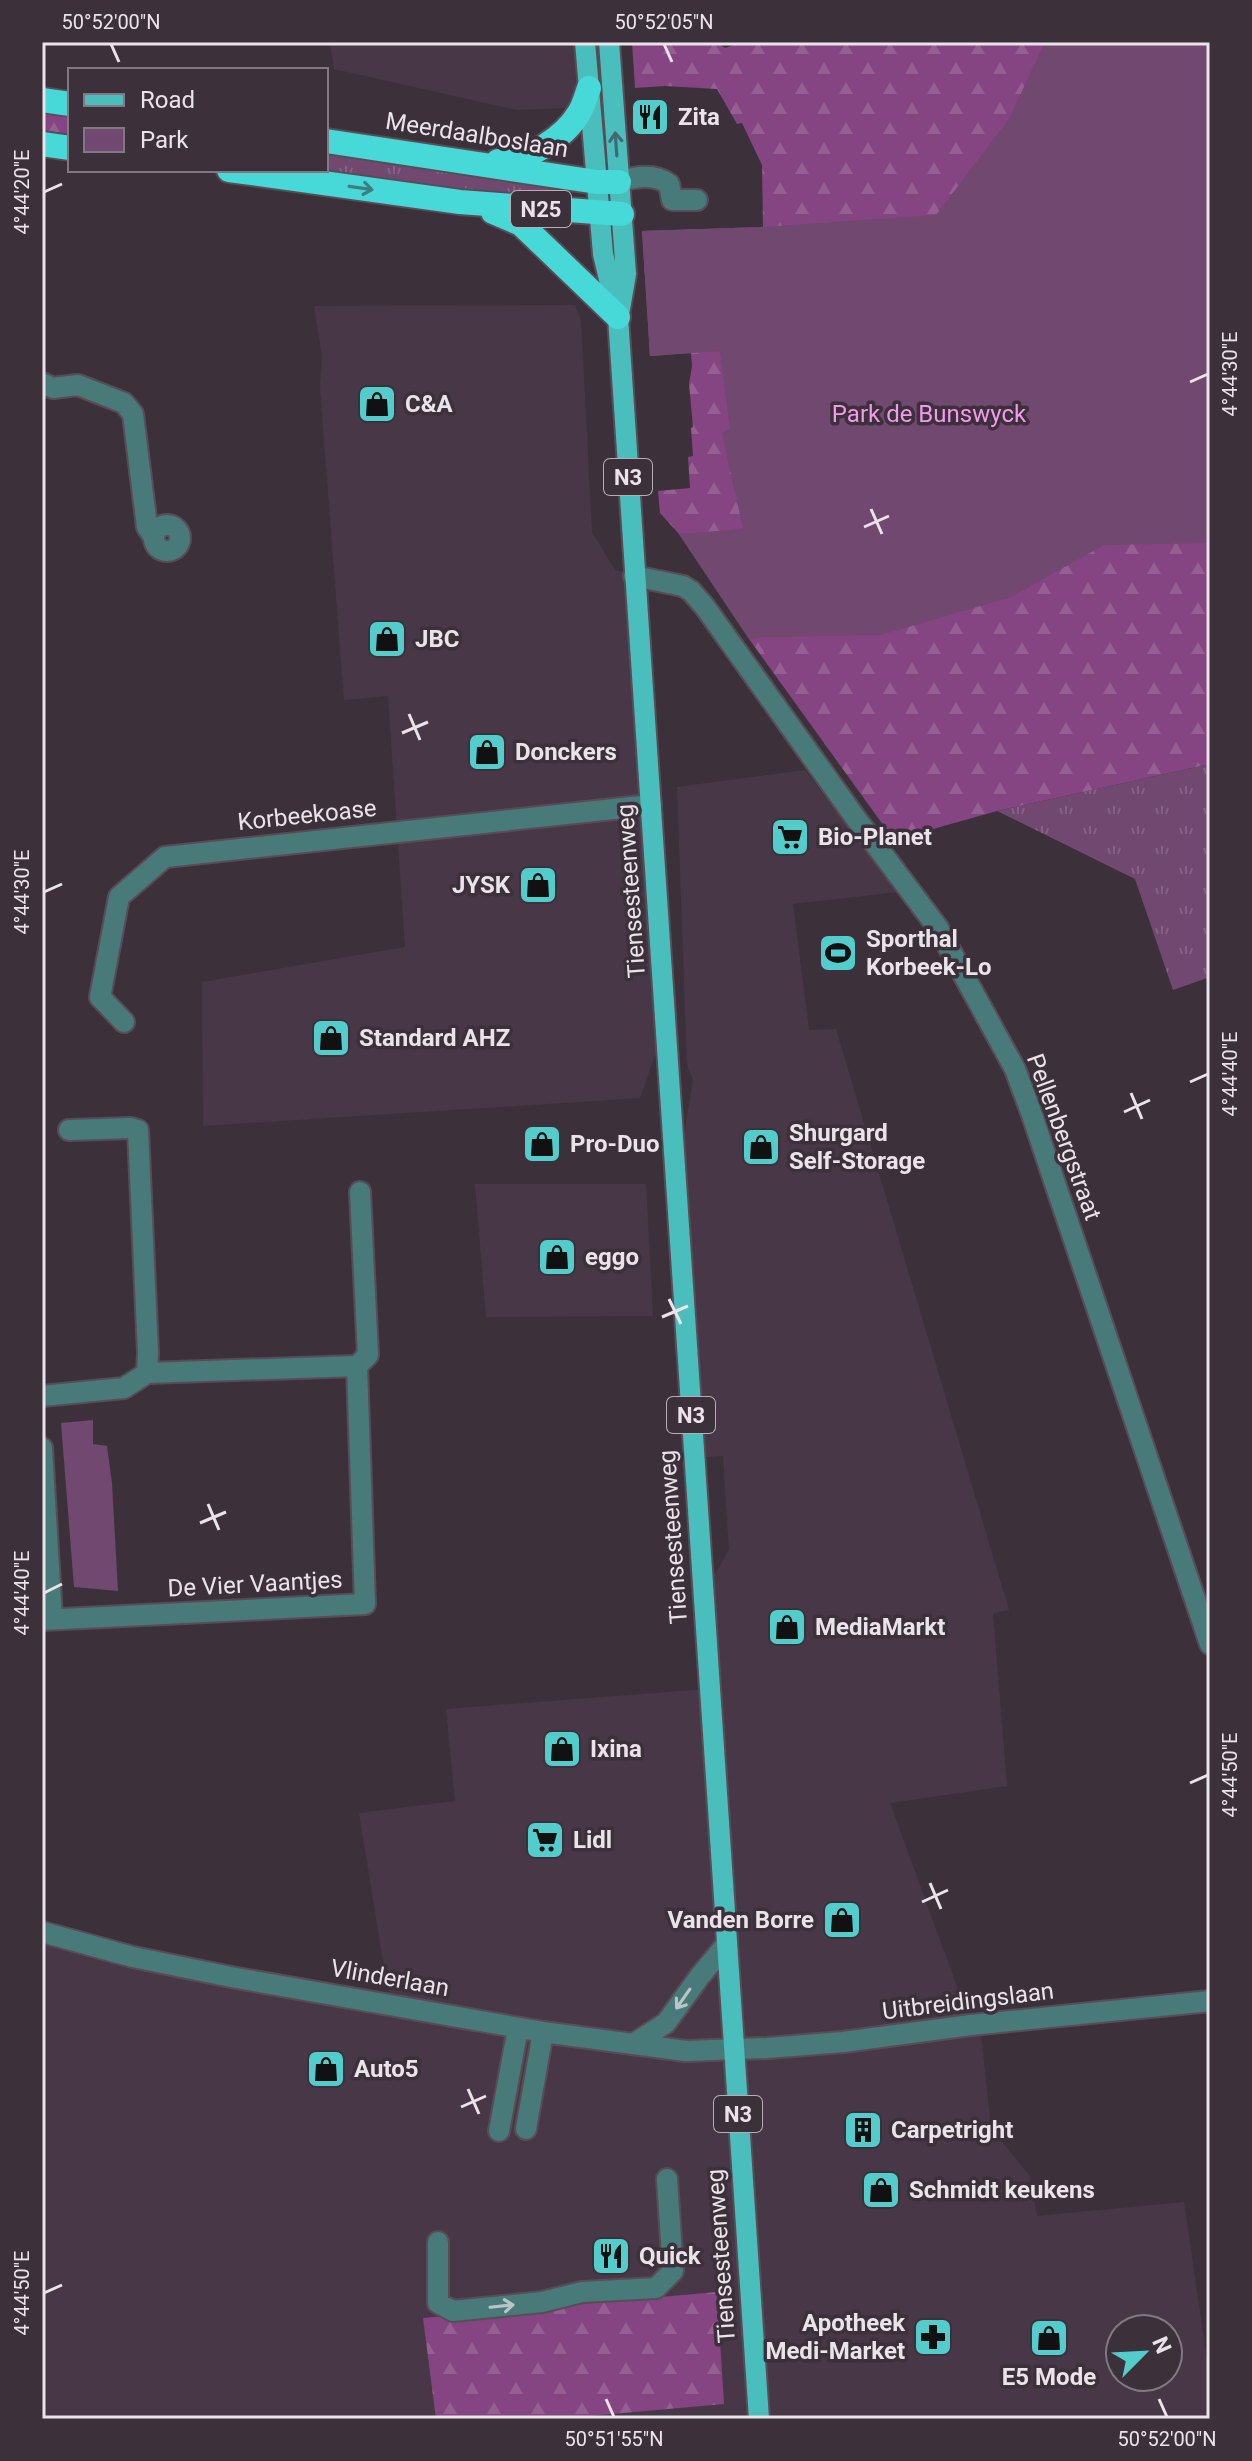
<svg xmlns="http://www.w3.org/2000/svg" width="1252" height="2461" font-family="Roboto,sans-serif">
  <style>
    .built { fill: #483847; fill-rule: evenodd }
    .grass { fill: url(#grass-tufts) }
    .forest { fill: url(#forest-firs) }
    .park { fill: #71486f }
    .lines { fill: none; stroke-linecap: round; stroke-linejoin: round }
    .minor-casing { stroke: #584d57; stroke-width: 24 }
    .major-casing { stroke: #584d57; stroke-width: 24 }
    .highway-casing { stroke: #584d57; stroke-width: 28 }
    .minor { stroke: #487a7a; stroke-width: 20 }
    .major { stroke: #4abebd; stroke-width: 20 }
    .highway { stroke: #46d9d8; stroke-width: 24 }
    .oneway { stroke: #42696f }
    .oneway2 { stroke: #407d82 }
    .oneway3 { stroke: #b9c4c8 }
    .ticks { fill: none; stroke: #eae3e9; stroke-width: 3 }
    .labels { text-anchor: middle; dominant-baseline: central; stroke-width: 7; stroke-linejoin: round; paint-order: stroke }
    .shield { fill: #3c313b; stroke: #b6aeb5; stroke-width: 2 }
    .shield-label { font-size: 22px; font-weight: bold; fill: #eae3e9 }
    .poi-label { font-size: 24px; font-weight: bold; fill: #eae3e9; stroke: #3c313b; text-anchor: start }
    .street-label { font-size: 24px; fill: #eae3e9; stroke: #3c313b }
    .park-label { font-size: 24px; fill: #f398ed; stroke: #3c313b }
    .neatline { fill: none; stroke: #eae3e9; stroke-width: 3 }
    .ticks-label { font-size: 20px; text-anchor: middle; fill: #eae3e9 }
  </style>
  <defs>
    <pattern id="grass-tufts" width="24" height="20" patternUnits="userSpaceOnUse" patternTransform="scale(2)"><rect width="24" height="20" fill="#71486f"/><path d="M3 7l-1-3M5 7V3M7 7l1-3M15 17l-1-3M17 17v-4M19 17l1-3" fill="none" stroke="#856284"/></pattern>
    <pattern id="forest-firs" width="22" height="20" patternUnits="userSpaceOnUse" patternTransform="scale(2)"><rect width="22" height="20" fill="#854482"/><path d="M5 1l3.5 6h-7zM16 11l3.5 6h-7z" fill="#965f94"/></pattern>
  </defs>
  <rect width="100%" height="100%" fill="#3c313b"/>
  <path class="built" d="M330 42H609L614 106 517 110 334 69Z
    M575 305 581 320 592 532 615 570 634 576 666 1023 640 1098 203 1126 202 982 405 947 388 696 344 700 320 388 322 356 314 306Z
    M805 770 897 892 793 904 809 1030 836 1029 1009 1610 993 1613 1007 1786 890 1803 971 2025 980 2024 991 2128 1029 2175 1037 2216 1184 2202 1210 2381V2419H42V1939L209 1983 392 2016 359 1813 455 1801 446 1709 708 1689 703 1595 729 1550 723 1456 694 1458 676 1185 693 1079 687 1065 677 787ZM1120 2329H1168V2377H1120Z
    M475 1184H646L653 1316 486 1317Z"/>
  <path class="grass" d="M326 153 556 184 557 201 315 170H326Z
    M1210 764V977L1173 990 1135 879 997 811Z"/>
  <path class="forest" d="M632 42H717L725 48 741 42H1093L1210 401V764L997 811 894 840 749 639 679 534 660 513 658 491 690 488 688 457 693 456 691 428 693 427 689 384 692 366 691 353 650 356 642 231 763 227 762 165 742 123 737 124 717 89 665 86 635 88Z
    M42 110 70 114V134L42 130Z
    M717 2292 724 2404 556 2419H436L423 2318Z"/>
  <path class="park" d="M1045 42H1210V543L1104 545 1011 597 881 635 767 637 749 639 679 534 743 529 722 433 730 429 720 351 650 356 642 231 763 227 936 215 1009 119Z
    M93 1420V1444L107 1446 112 1483 118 1591 74 1587 61 1423Z"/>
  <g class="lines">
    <g class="minor-casing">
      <path id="minor" d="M619 182C636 176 655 174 669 184L672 200H697
        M42 383 53 388 78 385 124 403 133 414 147 527 154 537
        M154 538a13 13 0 1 1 26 0a13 13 0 1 1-26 0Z
        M634 576 683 586 691 591 705 607 857 820 938 928 1015 1069 1031 1112 1210 1644
        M124 1022 100 997 119 897 165 857 651 805
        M69 1130 131 1128 138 1130 148 1353 147 1373 357 1366 368 1355 360 1192
        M42 1396 124 1388 147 1373
        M42 1448 52 1619
        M42 1620 365 1604 357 1366
        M42 1932 133 1957 231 1977 543 2032 686 2051 767 2048 843 2042 971 2025 1210 2001
        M633 2044 666 2023 700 1976 726 1945
        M526 2129 543 2032
        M499 2131 518 2028
        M438 2242V2303L453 2311 542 2302 582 2292 656 2288 673 2271 667 2179"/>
    </g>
    <g class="major-casing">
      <path id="major" d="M585 42 603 254 618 317 759 2419
        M609 42 626 274 620 309"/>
    </g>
    <g class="highway-casing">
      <path id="highway" d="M42 100 70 104
        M326 141 597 182H619
        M42 144 70 148
        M498 161C528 161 564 138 579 113 584 105 586 96 589 88
        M229 170 460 202 622 214
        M493 212 521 224 618 317"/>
    </g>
    <use href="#minor" class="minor"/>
    <use href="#major" class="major"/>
    <use href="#highway" class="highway"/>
  </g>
  <defs><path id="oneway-shaft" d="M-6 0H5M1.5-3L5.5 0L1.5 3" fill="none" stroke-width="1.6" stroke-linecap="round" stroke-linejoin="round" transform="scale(2)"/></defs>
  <use class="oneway" href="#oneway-shaft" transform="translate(616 144) rotate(-94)"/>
  <use class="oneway2" href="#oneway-shaft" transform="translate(361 188) rotate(8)"/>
  <g class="oneway3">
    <use href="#oneway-shaft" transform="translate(683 1999) rotate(125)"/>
    <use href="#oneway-shaft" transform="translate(502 2306) rotate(-6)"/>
  </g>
  <path class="ticks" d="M111 44 119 62M664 44 672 62M44 192 62 184M1190 382 1208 374M871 509 882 534M864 527 889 516M409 714 420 740M402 733 428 722M44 892 62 884M1190 1082 1208 1074M1131 1093 1142 1119M1124 1112 1150 1100M669 1299 681 1324M662 1317 688 1306M208 1504 219 1530M200 1523 226 1512M44 1593 62 1584M1190 1783 1208 1775M930 1883 941 1909M922 1902 948 1890M468 2089 479 2114M461 2107 486 2096M44 2293 62 2285M606 2399 614 2417M1159 2399 1167 2417"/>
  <defs>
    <g id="restaurant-square" transform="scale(2)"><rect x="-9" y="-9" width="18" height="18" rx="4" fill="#52cdcc" stroke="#3c313b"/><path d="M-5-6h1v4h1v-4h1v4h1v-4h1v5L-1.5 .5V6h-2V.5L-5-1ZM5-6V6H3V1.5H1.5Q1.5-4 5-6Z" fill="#111"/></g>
    <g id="shop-square" transform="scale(2)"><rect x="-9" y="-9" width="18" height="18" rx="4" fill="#52cdcc" stroke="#3c313b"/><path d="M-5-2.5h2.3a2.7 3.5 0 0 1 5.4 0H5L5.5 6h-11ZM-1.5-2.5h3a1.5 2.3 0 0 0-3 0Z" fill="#111"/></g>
    <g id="supermarket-square" transform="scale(2)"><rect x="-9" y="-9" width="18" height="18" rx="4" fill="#52cdcc" stroke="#3c313b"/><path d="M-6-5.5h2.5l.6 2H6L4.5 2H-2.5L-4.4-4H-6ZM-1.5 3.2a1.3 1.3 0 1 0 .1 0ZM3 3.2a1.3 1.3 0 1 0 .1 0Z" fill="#111"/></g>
    <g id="stadium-square" transform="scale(2)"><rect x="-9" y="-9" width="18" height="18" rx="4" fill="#52cdcc" stroke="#3c313b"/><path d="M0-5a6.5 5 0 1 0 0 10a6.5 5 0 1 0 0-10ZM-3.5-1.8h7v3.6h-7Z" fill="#111"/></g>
    <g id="building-square" transform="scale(2)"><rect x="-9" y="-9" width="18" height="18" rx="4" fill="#52cdcc" stroke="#3c313b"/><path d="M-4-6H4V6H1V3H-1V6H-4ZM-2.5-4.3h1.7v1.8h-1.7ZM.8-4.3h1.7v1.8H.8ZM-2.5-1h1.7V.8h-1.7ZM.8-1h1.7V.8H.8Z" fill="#111"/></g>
    <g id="pharmacy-square" transform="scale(2)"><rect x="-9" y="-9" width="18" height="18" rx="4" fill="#52cdcc" stroke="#3c313b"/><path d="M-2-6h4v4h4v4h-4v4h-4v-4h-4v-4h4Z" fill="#111"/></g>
  </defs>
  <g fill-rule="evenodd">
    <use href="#restaurant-square" x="650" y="117"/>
    <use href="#shop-square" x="377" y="404"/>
    <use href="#shop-square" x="387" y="639"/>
    <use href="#shop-square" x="487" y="752"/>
    <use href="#supermarket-square" x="790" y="837"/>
    <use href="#shop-square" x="538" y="885"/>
    <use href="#stadium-square" x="838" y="953"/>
    <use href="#shop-square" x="331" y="1038"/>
    <use href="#shop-square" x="542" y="1144"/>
    <use href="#shop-square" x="761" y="1147"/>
    <use href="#shop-square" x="557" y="1257"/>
    <use href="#shop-square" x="787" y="1627"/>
    <use href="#shop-square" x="562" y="1749"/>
    <use href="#supermarket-square" x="545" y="1840"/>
    <use href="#shop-square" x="842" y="1920"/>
    <use href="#shop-square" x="326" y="2069"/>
    <use href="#building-square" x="863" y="2130"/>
    <use href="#shop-square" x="881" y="2190"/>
    <use href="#restaurant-square" x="611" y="2256"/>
    <use href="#pharmacy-square" x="933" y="2337"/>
    <use href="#shop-square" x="1049" y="2338"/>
  </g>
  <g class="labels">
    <g class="shield">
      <rect x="511" y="191" width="60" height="36" rx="6"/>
      <rect x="604" y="459" width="48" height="36" rx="6"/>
      <rect x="667" y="1397" width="48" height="36" rx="6"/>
      <rect x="714" y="2096" width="48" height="36" rx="6"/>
    </g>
    <g class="shield-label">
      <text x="541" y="209">N25</text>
      <text x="628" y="477">N3</text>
      <text x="691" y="1415">N3</text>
      <text x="738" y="2114">N3</text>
    </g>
    <g class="poi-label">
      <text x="678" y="117">Zita</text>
      <text x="405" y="404">C&amp;A</text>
      <text x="415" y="639">JBC</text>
      <text x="515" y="752">Donckers</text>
      <text x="818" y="837">Bio-Planet</text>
      <text x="510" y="885" text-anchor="end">JYSK</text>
      <text x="866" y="939">Sporthal<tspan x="866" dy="28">Korbeek-Lo</tspan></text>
      <text x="359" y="1038">Standard AHZ</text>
      <text x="789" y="1133">Shurgard<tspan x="789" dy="28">Self-Storage</tspan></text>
      <text x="570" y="1144">Pro-Duo</text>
      <text x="585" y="1257">eggo</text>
      <text x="815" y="1627">MediaMarkt</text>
      <text x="590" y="1749">Ixina</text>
      <text x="573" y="1840">Lidl</text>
      <text x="814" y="1920" text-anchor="end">Vanden Borre</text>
      <text x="354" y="2069">Auto5</text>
      <text x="891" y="2130">Carpetright</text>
      <text x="909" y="2190">Schmidt keukens</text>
      <text x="639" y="2256">Quick</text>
      <text x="905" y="2323" text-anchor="end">Apotheek<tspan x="905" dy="28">Medi-Market</tspan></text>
      <text x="1049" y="2377" text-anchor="middle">E5 Mode</text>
    </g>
    <g class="street-label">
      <text transform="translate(477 135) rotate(9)">Meerdaalboslaan</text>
      <text transform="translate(307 815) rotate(-6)">Korbeekoase</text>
      <text transform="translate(631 891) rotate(-94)">Tiensesteenweg</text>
      <text transform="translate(1064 1137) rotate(70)">Pellenbergstraat</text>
      <text transform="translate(673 1537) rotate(-94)">Tiensesteenweg</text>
      <text transform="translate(255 1584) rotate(-3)">De Vier Vaantjes</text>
      <text transform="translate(390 1978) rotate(10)">Vlinderlaan</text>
      <text transform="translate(968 2001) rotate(-7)">Uitbreidingslaan</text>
      <text transform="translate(721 2256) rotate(-94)">Tiensesteenweg</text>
    </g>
    <g class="park-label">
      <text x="929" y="414">Park de Bunswyck</text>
    </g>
  </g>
  <rect width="1252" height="2461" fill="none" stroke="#3c313b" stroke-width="88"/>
  <rect x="68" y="68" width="260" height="104" fill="#3c313b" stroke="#827881" stroke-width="2"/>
  <rect x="84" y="94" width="40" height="12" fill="#4abebd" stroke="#827881" stroke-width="2"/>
  <text x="140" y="108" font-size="24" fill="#eae3e9">Road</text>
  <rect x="84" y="128" width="40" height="24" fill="#71486f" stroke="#827881" stroke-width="2"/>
  <text x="140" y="148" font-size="24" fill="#eae3e9">Park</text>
  <g transform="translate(1144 2353) rotate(66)"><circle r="38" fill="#3c313b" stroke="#827881" stroke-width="2"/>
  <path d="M0-6L14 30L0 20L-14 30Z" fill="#52cdcc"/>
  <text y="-12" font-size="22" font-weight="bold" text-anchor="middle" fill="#eae3e9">N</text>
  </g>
  <rect x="44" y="44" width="1164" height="2373" class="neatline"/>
  <g class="ticks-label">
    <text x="111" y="29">50°52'00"N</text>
    <text x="664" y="29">50°52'05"N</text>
    <text transform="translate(22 192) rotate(-90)" y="7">4°44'20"E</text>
    <text transform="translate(1230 374) rotate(-90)" y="7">4°44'30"E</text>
    <text transform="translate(22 892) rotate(-90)" y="7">4°44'30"E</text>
    <text transform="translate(1230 1074) rotate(-90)" y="7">4°44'40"E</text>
    <text transform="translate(22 1593) rotate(-90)" y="7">4°44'40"E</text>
    <text transform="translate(1230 1775) rotate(-90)" y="7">4°44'50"E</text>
    <text transform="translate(22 2293) rotate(-90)" y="7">4°44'50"E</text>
    <text x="614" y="2446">50°51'55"N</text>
    <text x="1167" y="2446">50°52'00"N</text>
  </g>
</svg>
